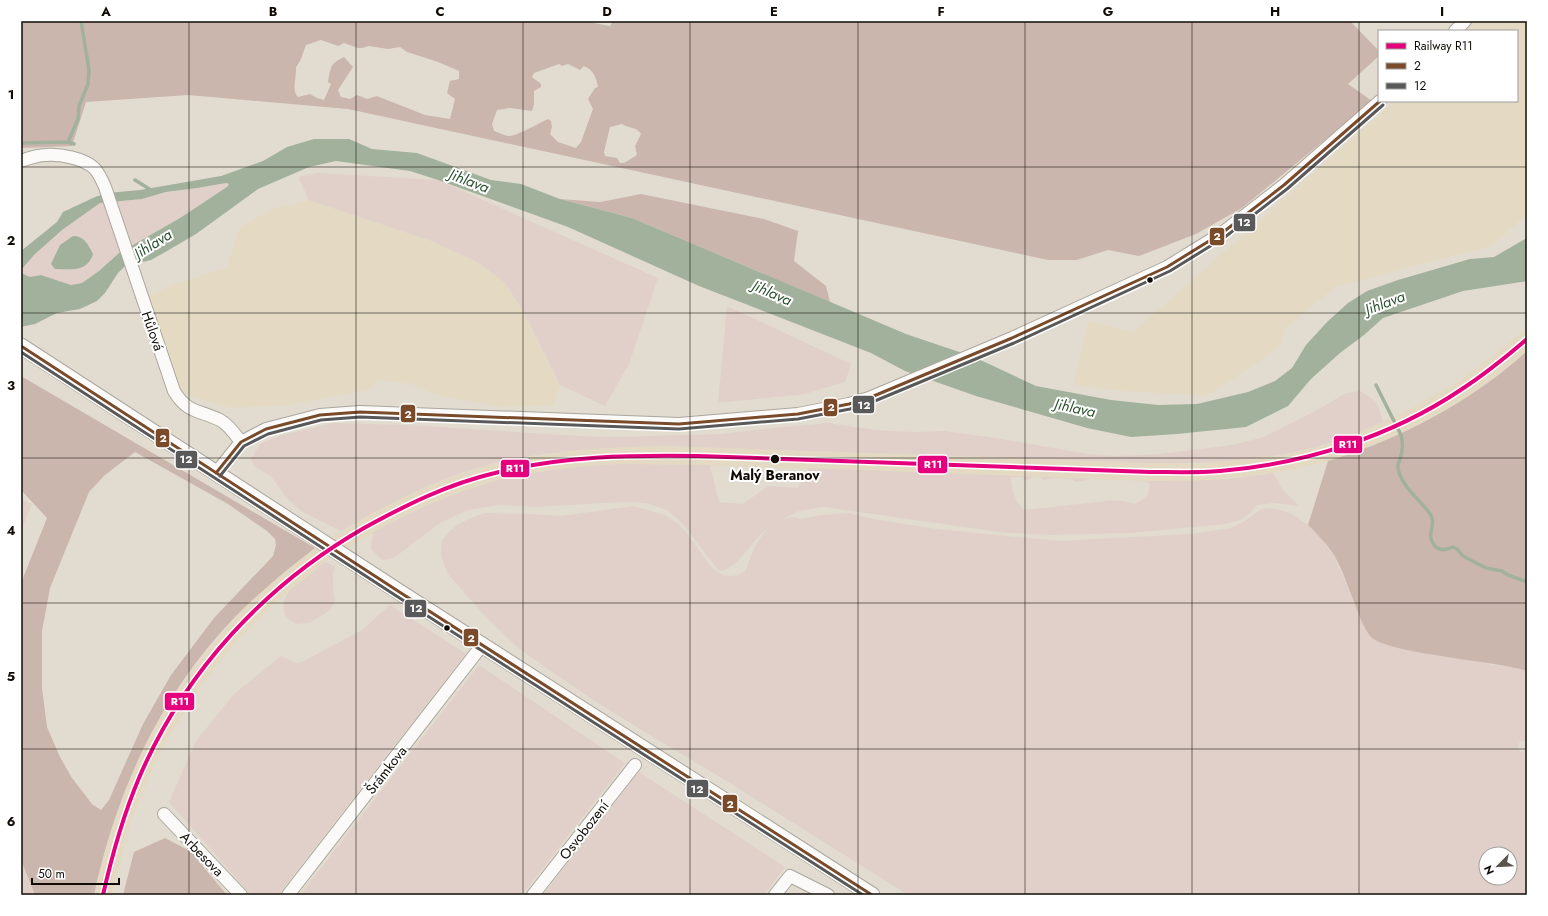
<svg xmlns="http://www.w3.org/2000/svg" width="1548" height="916" font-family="Jost,sans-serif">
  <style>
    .built { fill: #e4dac4 }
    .green { fill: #e0d0c9; fill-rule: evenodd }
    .forest { fill: #cbb6ad; fill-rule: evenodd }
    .water { fill: #a2b19c }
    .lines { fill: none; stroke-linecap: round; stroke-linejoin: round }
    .stream { stroke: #a2b19c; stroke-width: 3.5 }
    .minor-casing { stroke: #aba69d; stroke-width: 14 }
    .major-casing { stroke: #aba69d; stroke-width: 17 }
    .minor { stroke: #fbfaf8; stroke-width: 12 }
    .major { stroke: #fbfaf8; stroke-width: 15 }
    .bus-1-casing { stroke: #fff; stroke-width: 6 }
    .bus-2-casing { stroke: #fff; stroke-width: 6 }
    .bus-1 { stroke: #7a4b2a; stroke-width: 3 }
    .bus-2 { stroke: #595959; stroke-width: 3 }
    .rail-1-casing { stroke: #fff; stroke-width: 7 }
    .rail-1 { stroke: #e5007d; stroke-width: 4 }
    .grid { fill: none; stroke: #100c05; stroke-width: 1; stroke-opacity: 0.55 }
    .bus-dot { fill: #100c05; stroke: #fff; stroke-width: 1.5 }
    .labels { text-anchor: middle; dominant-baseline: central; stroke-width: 4; stroke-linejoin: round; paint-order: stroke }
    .street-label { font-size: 14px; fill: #100c05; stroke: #fff }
    .stop-label { font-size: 14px; font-weight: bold; fill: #100c05; stroke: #fff }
    .water-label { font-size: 15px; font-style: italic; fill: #2c522e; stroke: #fff }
    .line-badge { stroke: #fff; stroke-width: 1.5 }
    .badge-label { font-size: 11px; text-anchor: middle; font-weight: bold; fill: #fff }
    .neatline { fill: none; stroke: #100c05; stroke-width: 1.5 }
    .grid-label { font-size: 13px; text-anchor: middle; font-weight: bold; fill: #100c05 }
  </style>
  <rect width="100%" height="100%" fill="#e2dcd0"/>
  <path class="built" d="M1476 21H1527V214L1492 246 1335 287 1286 328 1281 344 1269 355 1207 396 1122 391 1073 385 1088 321 1133 332 1395 101H1517V31H1467Z
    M309 200 429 240 477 262 504 282 522 309 560 385 554 406 500 407 441 396 410 384 377 380 370 390 281 406 229 408 183 394 180 388 149 296 174 284 226 268 240 227 270 210Z
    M1527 327V351L1490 381 1467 397 1440 413 1408 430 1358 452 1328 461 1295 469 1259 475 1195 481H1149L668 464 488 483 440 501 393 522 325 562 272 606 235 644 216 666 200 688 164 746 154 766 131 822 112 895H94L99 872 115 817 138 758 148 738 169 702 203 655 242 610 276 579 315 548 384 506 433 484 483 466 511 460 581 449 617 447 668 446 1150 463 1195 464 1256 458 1292 452 1324 444 1352 435 1400 414 1458 382 1509 343Z"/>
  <path class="green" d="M317 173 438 180 658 278 629 364 605 406 560 385 522 309 504 282 477 262 429 240 309 200 298 177Z
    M226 183 229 184 227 187 180 218 119 253 99 271 82 283 71 285 41 275 30 277 21 273 22 268 34 255 62 230 100 203 142 199 164 193ZM83 239 90 248 63 269H55L51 264 60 245Z
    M727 306 851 364 845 382 805 394 718 403Z
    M1360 391C1376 400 1379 404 1383 422 1373 426 1363 431 1352 435 1288 460 1218 464 1150 463L668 446C606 447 544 450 484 466 433 480 386 505 341 531L301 511 285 496 271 476 255 467 251 459 260 444 279 436 333 423 409 425 579 436 614 437 721 434 782 427 828 423 876 430 912 432 945 431 995 438 1088 454 1118 456 1159 454 1232 445 1264 437 1319 409 1344 394Z
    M618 464 710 465 719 502 743 504 768 486 798 488 809 468 1149 481C1191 481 1232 480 1273 473L1283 490 1299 506 1274 503 1257 505 1250 513 1241 520 1224 524 1132 533 1048 535 999 532 824 507 799 511 783 519 793 517 800 519 821 515 849 513 873 519 937 529 1059 541 1191 534 1230 528 1243 522 1260 510 1268 508 1281 510 1294 515 1308 525 1322 539 1333 554 1368 631 1493 665 1516 667 1527 671V742L1522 741 1519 743 1518 750 1522 752 1527 749V895H908L720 777 648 734 590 698 518 648 483 614 448 574 442 559 441 550 442 541 449 532 457 525 471 518 485 513 531 514 561 516 634 506 665 515 677 523 686 532 711 567 723 575 730 576 738 575 745 571 755 546 763 534 769 528C752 539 741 565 722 571L718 570 683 524 667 510 646 503 623 502 536 507 500 505 468 510 440 523 394 558 382 560 371 549 373 532C409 512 449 495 488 483 530 471 575 467 618 464ZM1013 477H1022L1026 481 1033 477H1041L1043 480 1055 478 1071 479 1076 482 1091 479 1146 481 1149 483C1152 494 1144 499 1135 504 1129 501 1122 502 1115 500L1024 510C1015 502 1012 490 1011 478ZM1486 854H1510V878H1486Z
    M21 499 32 504 21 531Z
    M325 562 335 566 333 575V587L335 601 329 611 309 623 296 624 285 616 283 603 288 592Z
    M390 605 465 653V655L278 895H251L169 802 196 741 234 694 281 656 297 663 302 662 362 630Z
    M479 665 625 763 522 895H300Z
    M639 772 785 867 764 895H543Z
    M21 860 35 895H21Z"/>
  <path class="forest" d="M21 21H583L610 26 613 21H1350L1379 51V56L1348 84 1372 101 1242 208 1196 234 1139 256 1108 250 1077 260H1048L348 109 188 95 86 102 72 146 21 148ZM321 40 338 46 344 43 358 48H362L369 46 388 49 400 47 407 52 438 62 459 71V79L450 81 447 93 455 99 450 119 425 115 377 96 367 99 357 95 350 99 341 97 338 90 353 67 344 57C330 64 331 66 328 82L331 84 324 100 317 98 310 94 298 97C291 90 297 77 296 67 301 62 303 52 306 45ZM559 64 562 66 568 64 580 70 584 66C594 70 596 78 598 87L595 88 588 99 593 109 581 142 576 148 558 142 550 134 552 127 551 121 548 119C539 123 517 136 509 136 504 136 499 132 494 131L492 124 497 110 510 108 532 111 534 104V91L541 87V84L532 77 534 73ZM622 124C629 129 636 126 641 134L635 146 637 155 624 163H620L617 158 605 156 604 152 610 127Z
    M641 194 764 219 798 231 794 261 826 286 830 302 632 218 560 199 600 202Z
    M1527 351V671C1499 661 1385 654 1370 636 1361 624 1357 608 1351 594 1346 581 1340 564 1332 552 1325 542 1317 534 1308 525L1328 461C1400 439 1471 402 1527 351Z
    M21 376 315 548C290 567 266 587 243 609 164 687 117 787 94 895H35L21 860V583L47 518 21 490ZM135 452 228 504 267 531 275 539 276 545 273 556 214 618 171 675 143 724 109 800 101 810 92 804 72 778 60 757 47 727 42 688V631L50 588 89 492 105 475Z
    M165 838 190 851 227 895H123L134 852Z"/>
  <path class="water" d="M314 139H349L372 149 417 153 491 180 521 184 560 199 632 218 906 334 974 357 1036 386 1111 400 1158 405 1197 404 1248 392 1275 381 1292 368 1306 345 1327 322 1348 303 1367 291 1398 280 1470 259 1494 257 1527 238V281L1463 291 1383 318 1364 335 1340 353 1311 379 1288 406 1246 427 1177 434 1131 437 1087 428 976 396 905 371 871 353 699 286 568 227 438 180 410 171 336 161 309 167 258 189 196 234 167 251 151 260 125 266 118 273 105 293 97 301 80 309 57 313 35 324 21 327V273L30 277 41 275 71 285 82 283 99 271 119 253 180 218 227 187 229 184 226 183 197 188 166 192 142 199 100 203 62 230 34 255 21 270V251L57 222 63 212 95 197 107 193 140 190 221 176 263 161 287 147Z
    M73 236C84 236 88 244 93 254 87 273 70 269 55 269L51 264 60 245Z"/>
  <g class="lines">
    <path class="stream" d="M68 142 78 119 79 106 88 84 89 70 81 21
      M21 143 68 142 74 144
      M135 180 151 190
      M1376 385 1401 435C1403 443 1403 451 1400 459 1399 462 1397 465 1398 468 1400 481 1410 491 1419 501 1423 506 1430 511 1432 518 1435 527 1426 534 1434 545 1440 552 1447 550 1453 547L1457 549 1463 556 1486 568 1502 571 1508 575 1527 582"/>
    <g class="minor-casing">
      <path id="minor" d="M1455 31 1465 21
        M21 161C29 158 37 155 46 155 60 154 83 158 94 168 99 173 102 180 105 187L174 391C187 413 199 410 220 420 229 425 235 434 241 442
        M216 473 241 442 266 429 320 415 360 412 679 424 798 414 849 404 869 398 1012 338 1167 267 1222 233 1284 185 1380 101
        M164 814 241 895
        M288 895 483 644
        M533 895 635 765
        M775 895 790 876 828 895"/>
    </g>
    <g class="major-casing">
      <path id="major" d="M21 346 401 593 872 895"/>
    </g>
    <use href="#minor" class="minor"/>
    <use href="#major" class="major"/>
    <g class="bus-1-casing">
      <path id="bus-1" d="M21 346 401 593 872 895
        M216 473 241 442 266 429 320 415 360 412 679 424 798 414 849 404 869 398 1012 338 1167 267 1222 233 1284 185 1380 101"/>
    </g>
    <g class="bus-2-casing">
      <path id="bus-2" d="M21 352 398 597 863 895
        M220 476 244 446 268 434 321 420 360 417 679 429 798 419 850 409 870 403 1014 343 1170 271 1225 237 1287 189 1383 105"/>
    </g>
    <use href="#bus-1" class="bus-1"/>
    <use href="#bus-2" class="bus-2"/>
    <g class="rail-1-casing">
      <path id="rail-1" d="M103 895C112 855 123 816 139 778 184 672 265 585 364 528 406 505 448 484 495 473 561 456 630 455 698 456L1150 472C1173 472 1197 473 1220 471 1304 464 1391 437 1462 389 1485 374 1506 357 1527 339"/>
    </g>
    <use href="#rail-1" class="rail-1"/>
  </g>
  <path class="grid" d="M189 21V895M356 21V895M523 21V895M690 21V895M858 21V895M1025 21V895M1192 21V895M1359 21V895M21 167H1527M21 313H1527M21 458H1527M21 603H1527M21 749H1527"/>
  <g class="bus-dot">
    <circle cx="1150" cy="280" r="3.5"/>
    <circle cx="775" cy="459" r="5"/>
    <circle cx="447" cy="628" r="3.5"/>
  </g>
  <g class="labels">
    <g class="street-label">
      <text transform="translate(153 331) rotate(71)">Hůlová</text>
      <text transform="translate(386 770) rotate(-52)">Šrámkova</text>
      <text transform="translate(584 830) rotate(-52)">Osvobození</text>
      <text transform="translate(202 854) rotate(46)">Arbesova</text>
    </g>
    <g class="stop-label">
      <text x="775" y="475">Malý Beranov</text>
    </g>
    <g class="water-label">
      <text transform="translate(469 181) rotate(21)">Jihlava</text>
      <text transform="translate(153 244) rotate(-32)">Jihlava</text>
      <text transform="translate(772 293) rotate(24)">Jihlava</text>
      <text transform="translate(1385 303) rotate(-21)">Jihlava</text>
      <text transform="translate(1075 408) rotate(12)">Jihlava</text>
    </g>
  </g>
  <g class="line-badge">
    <rect x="1233" y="213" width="23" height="19" rx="4" fill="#595959"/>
    <rect x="1209" y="227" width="16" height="19" rx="4" fill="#7a4b2a"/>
    <rect x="852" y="395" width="23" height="19" rx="4" fill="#595959"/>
    <rect x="823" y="398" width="15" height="19" rx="4" fill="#7a4b2a"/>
    <rect x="400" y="404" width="16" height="19" rx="4" fill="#7a4b2a"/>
    <rect x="155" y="428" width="15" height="20" rx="4" fill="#7a4b2a"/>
    <rect x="1333" y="435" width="30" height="19" rx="4" fill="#e5007d"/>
    <rect x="175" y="450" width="23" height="19" rx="4" fill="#595959"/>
    <rect x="917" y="455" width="31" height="19" rx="4" fill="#e5007d"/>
    <rect x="500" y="459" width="30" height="19" rx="4" fill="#e5007d"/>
    <rect x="404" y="599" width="23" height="19" rx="4" fill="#595959"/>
    <rect x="463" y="628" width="16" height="19" rx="4" fill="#7a4b2a"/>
    <rect x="164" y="692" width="31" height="19" rx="4" fill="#e5007d"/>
    <rect x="686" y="779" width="23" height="19" rx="4" fill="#595959"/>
    <rect x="722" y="794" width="16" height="19" rx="4" fill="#7a4b2a"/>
  </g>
  <g class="badge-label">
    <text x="1244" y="226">12</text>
    <text x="1217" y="240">2</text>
    <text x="864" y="409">12</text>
    <text x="831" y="411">2</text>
    <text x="408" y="418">2</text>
    <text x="163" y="442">2</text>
    <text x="1348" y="448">R11</text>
    <text x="186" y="463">12</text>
    <text x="933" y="468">R11</text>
    <text x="515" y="472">R11</text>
    <text x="416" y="612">12</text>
    <text x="471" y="642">2</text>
    <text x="180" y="705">R11</text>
    <text x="697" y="793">12</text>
    <text x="730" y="808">2</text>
  </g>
  <rect width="1548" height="916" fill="none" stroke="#ffffff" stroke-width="44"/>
  <rect x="1378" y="30" width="140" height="72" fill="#ffffff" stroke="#9f9e9b"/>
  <rect x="1386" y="43" width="20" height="6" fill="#e5007d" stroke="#9f9e9b"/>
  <text x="1414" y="50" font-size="12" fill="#100c05">Railway R11</text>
  <rect x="1386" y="63" width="20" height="6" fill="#7a4b2a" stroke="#9f9e9b"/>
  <text x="1414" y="70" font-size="12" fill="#100c05">2</text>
  <rect x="1386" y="83" width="20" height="6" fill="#595959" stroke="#9f9e9b"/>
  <text x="1414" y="90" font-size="12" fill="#100c05">12</text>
  <g transform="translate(1498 866) rotate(246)"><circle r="19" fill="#ffffff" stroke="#9f9e9b"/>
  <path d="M0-3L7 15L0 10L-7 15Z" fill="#5a554c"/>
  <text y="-6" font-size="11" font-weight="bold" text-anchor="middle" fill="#100c05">N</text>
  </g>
  <path d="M32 878v6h87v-6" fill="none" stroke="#100c05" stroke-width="2"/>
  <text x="38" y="878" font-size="12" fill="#100c05" stroke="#ffffff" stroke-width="3" paint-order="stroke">50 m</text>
  <rect x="22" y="22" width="1504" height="872" class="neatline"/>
  <g class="grid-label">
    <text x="106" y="16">A</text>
    <text x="273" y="16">B</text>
    <text x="440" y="16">C</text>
    <text x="607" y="16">D</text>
    <text x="774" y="16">E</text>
    <text x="941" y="16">F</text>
    <text x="1108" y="16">G</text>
    <text x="1275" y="16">H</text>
    <text x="1442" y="16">I</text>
    <text x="11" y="99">1</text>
    <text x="11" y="245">2</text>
    <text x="11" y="390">3</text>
    <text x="11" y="535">4</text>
    <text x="11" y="681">5</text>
    <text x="11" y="826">6</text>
  </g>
</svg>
